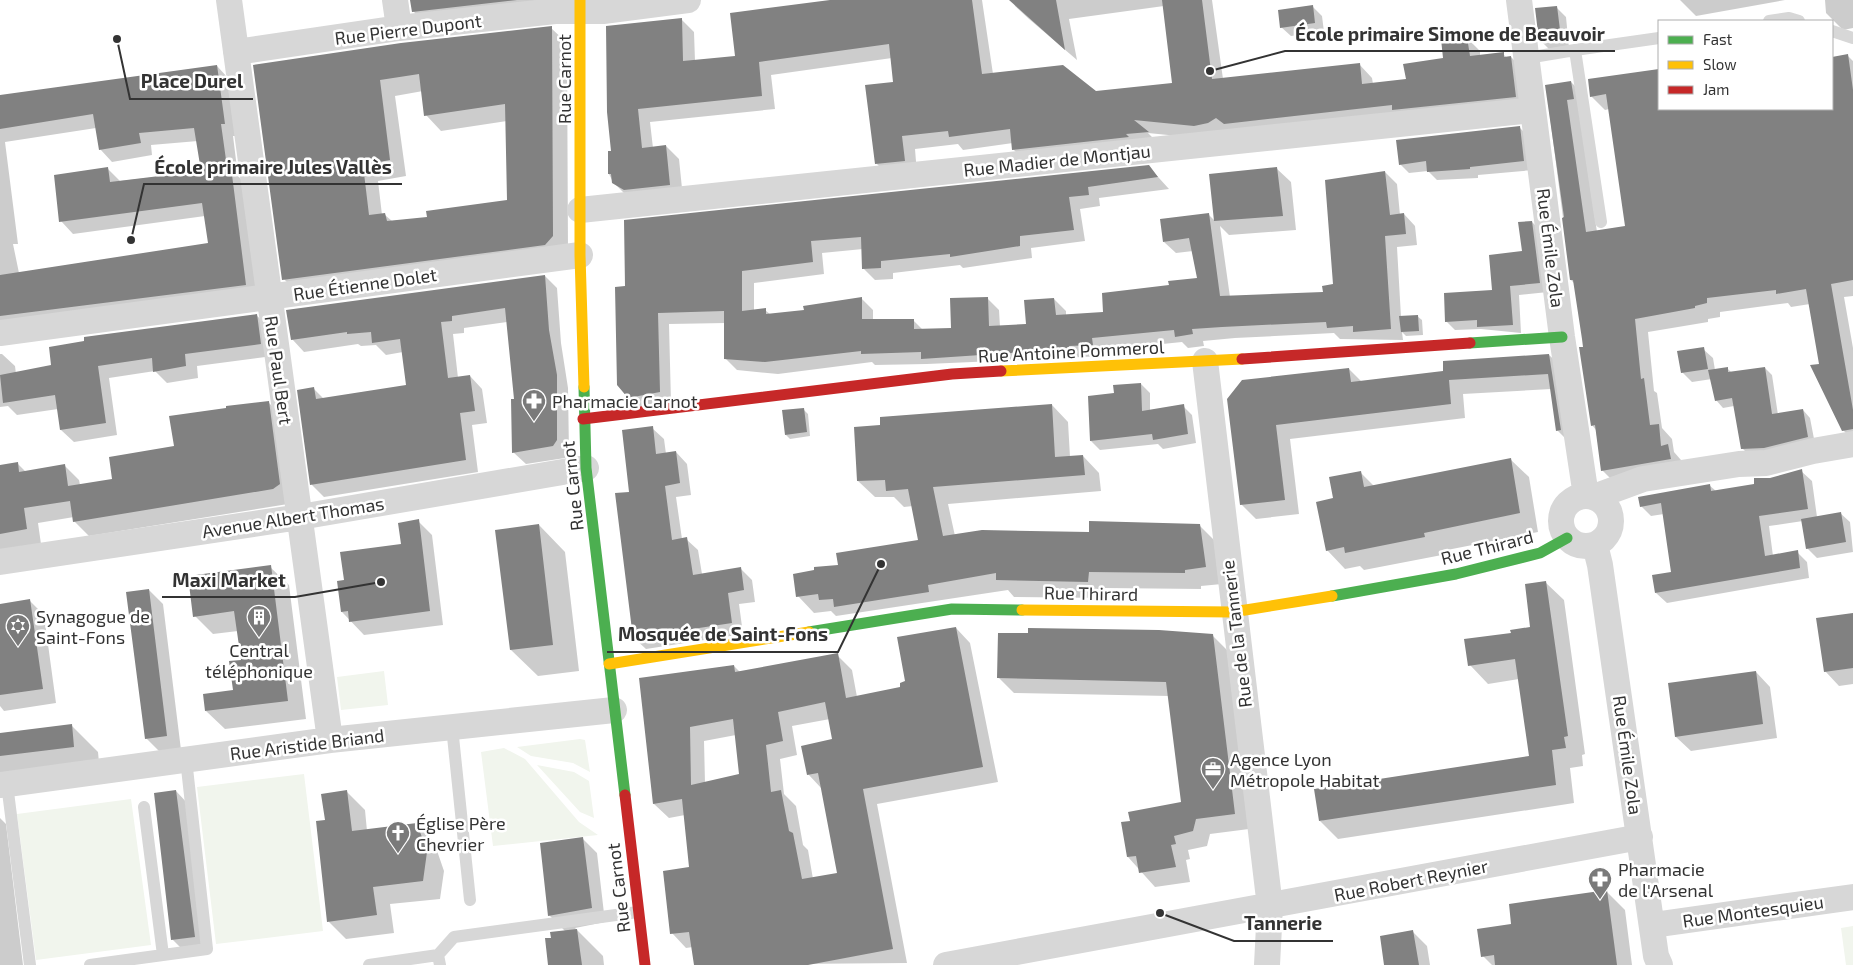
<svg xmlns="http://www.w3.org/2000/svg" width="1853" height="965" font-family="'Exo 2',sans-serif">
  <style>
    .green { fill: #f1f5ed }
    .shadow { fill: #0003; fill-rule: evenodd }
    .building { fill: #818181; fill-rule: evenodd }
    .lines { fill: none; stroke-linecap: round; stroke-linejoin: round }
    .lane { stroke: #d7d7d7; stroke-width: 12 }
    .street { stroke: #d7d7d7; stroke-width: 26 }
    .fast { stroke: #4caf50; stroke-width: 11 }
    .slow { stroke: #ffc107; stroke-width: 11 }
    .jam { stroke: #c62828; stroke-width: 11 }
    .labels { text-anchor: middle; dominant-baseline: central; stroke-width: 5; stroke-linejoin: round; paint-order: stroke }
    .street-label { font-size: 18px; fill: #333; stroke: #fff }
    .poi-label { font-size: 18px; fill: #333; stroke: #fff; text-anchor: start }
    .leader { fill: none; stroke: #333; stroke-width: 2 }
    .callout-dot { fill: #333; stroke: #fff; stroke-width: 2 }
    .callout-label { font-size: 19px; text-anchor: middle; font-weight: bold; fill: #333; stroke: #fff; stroke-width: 5; stroke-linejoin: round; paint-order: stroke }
  </style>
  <rect width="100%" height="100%" fill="#fff"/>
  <path class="green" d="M384 671 388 705 341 710 337 677Z
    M580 739 585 740 590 772 573 763 531 756 517 747Z
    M504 748 525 759 579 822 598 835 493 846 481 752Z
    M537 765 574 772 589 781 594 818 580 812Z
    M304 774 323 931 216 944 197 787Z
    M131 799 151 945 36 960 17 814Z
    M1853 926V965H1846L1841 928Z"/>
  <path class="shadow" d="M411 0H566L430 28 413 11Z
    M836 0H982L993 74 1096 92 1173 84 1164 6 1069 19 1077 60 1029 19 1015 6 1013 0H1212L1223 79 1359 64 1372 78 1373 84 1407 80 1445 59 1467 38 1480 51V56L1503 54 1507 58 1511 57 1524 70 1529 109 1208 139 1148 133 1160 145 1026 162 1013 149V143L963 150 958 144 915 149 917 174 889 176 876 163 894 83 892 58 771 75 775 109 650 122 653 148 666 146 679 159 683 198 626 195 613 182 609 174 612 152 681 19 694 32 695 61 736 57Z
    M1680 0H1785L1696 16Z
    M1825 0H1853V28L1843 30 1826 13Z
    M1313 7 1322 16 1324 32 1291 36 1281 27Z
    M1556 7 1566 17 1569 48 1550 50 1541 41Z
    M551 28 567 43 568 252 299 295 284 279 254 66ZM423 91 426 115 441 131 507 121 508 201 428 218 392 221 385 215H382L378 181 406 176 395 96Z
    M1847 55 1853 61V296L1844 297 1853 348V440L1843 430 1820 365 1810 304 1791 307 1788 303 1720 312V317L1708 319V322L1648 332 1654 391 1657 393 1662 428 1672 439 1674 452 1681 460 1684 473 1616 484 1602 470 1596 430 1592 425 1584 348 1575 284 1571 280 1546 86 1571 82 1585 96 1580 114 1597 232 1626 227 1609 109 1605 110 1591 96 1589 80 1659 70V109H1832V58Z
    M217 66 229 79 237 136H233L238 176 243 181 258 297 0 330V97ZM96 128 100 149 112 162 152 155 151 145 198 141 202 172 120 181 107 168 61 221 73 234 205 216 209 244 19 273 13 244H18L5 142Z
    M1520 128 1529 137 1533 170 1478 175V178L1437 180 1428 171 1409 173 1400 164Z
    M1149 167 1169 189 1099 198 1100 206 1080 209 1085 241 1031 248 1032 258 963 268 960 265 893 273V279L875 280 863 268V249L822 253 824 274 754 283V311L765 310 771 315 805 311 861 298 873 310V320H913L923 330H952L987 298 999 310 1000 327 1028 325 1054 299 1066 311V316L1104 313 1170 286 1199 279 1193 251 1176 253 1164 242 1208 214 1215 221 1211 175 1276 168 1291 182 1296 230 1229 235 1220 226 1230 297 1324 293 1335 286 1385 172 1397 184 1400 215 1404 214 1415 226 1417 245 1397 247 1401 317 1417 316 1422 320 1423 335 1406 336 1402 332 1403 340 1340 339 1334 333 1235 338 1203 341 1204 346 1188 348 1182 342 1104 350V356L927 364 875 365 872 362 778 374 737 370 725 358 726 323 669 324 671 403 641 409 629 397 626 222Z
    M1532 222 1541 231 1548 292 1519 295 1521 333 1481 329 1455 330 1446 321 1493 291 1523 253Z
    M545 276 557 288 561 343 568 388 569 453 565 458 526 464 513 452 516 400 507 322 464 328V333L453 334 458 378 470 376 482 389 487 423 472 425 478 472 324 497 312 485 313 388 324 399 407 386 403 352 386 355 376 345 361 346 358 344 304 352 292 339Z
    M256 315 269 327 273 356 197 366 198 378 167 383 155 371 109 378 117 435 74 442 61 430 58 409 17 415 8 406 0 407V354H2L15 366 16 374 53 366Z
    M1703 349 1713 358 1715 370 1727 368 1732 373 1765 368 1772 375 1778 415 1803 410 1810 418 1815 444 1750 456 1742 448 1734 406 1723 408 1716 400 1712 379 1692 382 1682 372Z
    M1549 355 1564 369 1572 445 1557 430 1551 389 1463 394 1465 418 1290 439 1299 514 1256 519 1241 504 1229 399 1349 369 1362 382 1445 372Z
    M1141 384 1150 393V411L1183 406 1192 415 1196 443 1163 449 1158 444 1100 450 1091 441 1115 394Z
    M268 402 283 417 288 504 89 536 74 521V517L38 523 41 544 0 550V466L17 463 26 472 64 465 79 480 80 485 113 480Z
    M1052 405 1068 422 1070 457 1083 456 1099 473 1101 491 948 504 955 536 1090 534 1199 525 1216 542 1222 584 1201 586V589L1105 588 1104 598 1014 597 1008 590 836 616 831 611 814 613 798 596 839 566 920 541 913 506 904 507 894 497H875L858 481Z
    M803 409 808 414 810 436 790 439 786 435Z
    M652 428 664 439 666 454 676 452 687 464 691 495 676 497 682 539H686L698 550 702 574 741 569 752 580 755 602 739 604 743 634 646 649 634 638 631 493Z
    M1510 459 1529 477 1538 532 1442 551V555L1364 570 1360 566 1345 569 1327 550 1335 499 1360 472 1374 486Z
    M1801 471 1812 481 1817 517 1840 513 1850 522 1853 552 1817 558 1807 548 1803 521 1769 526 1773 556 1797 552 1807 562 1809 578 1667 603 1656 593 1672 573 1664 514 1651 516 1641 506 1640 498 1709 485 1716 491 1756 485 1770 479Z
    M418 521 432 535 443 625 364 635 342 612 345 581 402 545Z
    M539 525 565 552 579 671 538 676 511 650Z
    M270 567 289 585 306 719 225 729 206 711 235 691 242 661 238 631 213 634 195 616Z
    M1545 582 1564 600 1585 754 1582 755 1583 766 1570 768 1574 803 1338 839 1320 821 1530 757 1519 679 1488 684 1470 665 1512 634 1532 628Z
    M149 590 163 604 181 750 161 753 146 738Z
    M30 601 44 615 56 703 4 711 0 706V605Z
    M1853 614V684L1839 686 1825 671Z
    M956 628 970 643 998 782 877 804 907 963 696 965 693 947 686 948 672 933 690 868 685 815 669 818 654 804 640 679 734 666 740 672 837 655 852 670 857 697 902 688ZM830 719 834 740 808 774 822 789 839 874 813 879 808 850 803 845 796 806 784 794 780 759 797 755 792 726ZM736 735 740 775 705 783 704 741Z
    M1212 635 1227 650 1249 829 1210 834 1207 846 1188 850 1190 859 1186 860 1190 882 1155 887 1128 857 1131 822 1183 803 1169 696 1014 693 999 678Z
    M1756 672 1770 687 1777 738 1691 751 1676 737 1669 684Z
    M71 725 98 752 100 773 0 786V734Z
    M176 791 190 806 208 951 187 954 172 939Z
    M347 792 365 810 367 831 416 824 434 842 444 871 440 899 390 904 394 933 346 939 329 922 326 821Z
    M0 818 6 824 23 965H0Z
    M583 839 597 853 605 922 575 928 603 956 604 965H549L552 939 565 931 549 915Z
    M1606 891 1625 910 1632 965H1492L1483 956 1513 925Z
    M1413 932 1427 946 1430 965H1386Z"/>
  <path class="building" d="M410 0H517L412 12Z
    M830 0H972L982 74 1063 65 1096 91 1172 83 1162 0H1202L1212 79 1360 63 1362 84 1406 79 1403 64 1443 58 1441 39 1467 37 1470 56 1504 52V57L1511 56 1516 97 1392 110V105L1224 124 1216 118 1208 123 1194 126 1134 120 1149 132 1126 134 1129 137 1012 150 1010 129 949 137 948 131 902 136 905 161 875 164 865 85 893 82 889 44 759 62 762 96 638 109 642 148 666 145 670 185 624 190 612 183 611 174H608V151H611L607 112 606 26 682 18 683 61 735 56 730 13Z
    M1009 0H1056L1065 50Z
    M1313 5 1315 23 1280 28 1278 10Z
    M1557 6 1561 38 1539 41 1535 8Z
    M552 26 553 236 545 245 282 280 253 65 401 43ZM419 74 424 116 505 104 507 200 426 211 427 217 387 221 385 213 369 215 363 165 390 160 380 80Z
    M1848 54 1853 90V280L1831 284 1853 410V429L1842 431 1810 365 1819 364 1806 289 1776 294V290L1707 298V303L1695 306V308L1635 319 1641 379 1644 378 1650 425 1659 424 1661 446 1668 444 1671 459 1601 471 1595 425 1591 426 1579 347H1583L1582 339 1573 280H1570L1562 218 1564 217 1545 85 1571 81 1574 99 1567 100 1586 232 1625 226 1606 94 1590 97 1588 79 1659 69V109H1832V57Z
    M217 65 225 124H221L227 167H231L246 285 0 316V275L208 243 202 203 59 222 54 175 108 167 110 182 201 171 194 128 139 133 141 143 99 150 93 114 0 129V95Z
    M1520 126 1524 161 1470 167V169L1427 172 1426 161 1399 165 1396 140Z
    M1149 165 1158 177 1088 187 1089 195 1069 197 1074 230 1020 236V246L950 257V254L881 261V268L862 269 861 237 811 241 813 262 742 271V311L766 308V314L804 310 803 306 862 297V319H914V329L951 328 950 298 988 297 989 326 1026 324 1024 300 1054 298 1056 315 1103 312 1102 293 1169 285 1168 281 1197 278 1189 238 1163 242 1160 219 1209 213 1220 296 1323 292 1322 286 1333 284 1325 180 1385 171 1390 215 1404 213 1406 234 1385 236 1391 329 1353 332V326L1327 328 1326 322 1222 327 1192 329 1193 334 1175 337 1174 330 1092 338 1093 345 1069 346V349L921 359V352L861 354V351L765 362 724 359V311L658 313 660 392 628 398 617 385 615 287 625 286 624 220Z
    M1277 167 1283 216 1214 221 1209 174Z
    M1532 221 1540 283 1510 286 1513 325 1477 327V320L1445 322 1444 293 1492 290 1489 255 1522 251 1518 222Z
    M545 275 549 330 557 375V440L553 446 512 453 511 399H514L505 308 452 316V321L441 322 448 378 470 375 475 411 460 413 466 460 310 485 297 390 314 387 316 399 406 385 400 339 372 343 371 332 347 334V332L291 340 286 310Z
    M257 314 261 344 185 354 186 366 153 372 152 358 98 366 106 423 60 430 55 395 3 403 0 375 51 365 49 347 84 341V337Z
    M1418 315 1419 331 1401 332 1399 316Z
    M1704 347 1708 369 1681 373 1677 351Z
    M1549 354 1561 430 1556 431 1548 374 1449 380 1451 404 1276 425 1285 500 1240 505 1227 399 1242 380 1349 368 1351 382 1443 371V361Z
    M1728 367V372L1765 367 1772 414 1803 409 1808 437 1764 448 1741 449 1732 398 1715 401 1708 370Z
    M1141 383 1142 411 1184 404 1188 434 1153 440 1152 434 1090 441 1088 396 1114 393 1113 385Z
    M269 401 280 484 273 489 73 522 70 501 24 508 27 529 0 534V465L18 462 19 472 65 464 68 486 112 479 109 457 174 446 169 416 226 408V406Z
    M1052 404 1055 457 1083 455 1085 475 933 487 943 536 982 530 1089 532V521L1200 524 1206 567 1185 570V573L1089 572 1088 582 996 580V573L928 585 929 592 834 607 833 599 819 600 818 594 796 597 793 574 814 570V567L838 565 836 553 918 540 908 489 886 491 885 480 857 481 854 427 880 425V417Z
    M804 408 807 432 785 435 782 410Z
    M653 426 656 454 676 451 680 483 665 486 672 540 687 537 693 575 741 567 744 590 728 593 732 623 633 638 615 493 629 492 622 430Z
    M1511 458 1520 513 1424 533 1425 537 1345 553 1344 547 1326 551 1316 502 1333 498 1329 477 1361 471 1364 487Z
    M1802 469 1808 509 1759 516 1765 556 1798 550 1800 568 1655 593 1652 575 1671 572 1661 503 1640 507 1638 497 1710 484 1711 491 1754 484V478H1770Z
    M1841 512 1846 542 1806 549 1801 519Z
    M419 519 430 611 349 622 348 611 341 612 337 581 344 580 340 552 401 544 398 523Z
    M539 524 553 645 510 650 495 530Z
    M271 565 288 701 205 711 203 694 233 690 229 661 241 660 234 611 193 617 188 576Z
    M1546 581 1568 736 1564 737 1566 748 1552 750 1556 785 1319 821 1314 789 1529 756 1515 659 1468 666 1464 639 1511 633 1510 630 1530 627 1525 584Z
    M149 589 167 736 145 739 126 592Z
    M30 599 43 689 0 695V604Z
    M1853 613V668L1824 672 1816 618Z
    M956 627 983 767 863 789 893 949 808 965H694L689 932 670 934 663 871 689 867 682 799 653 804 639 678 734 665 735 672 838 653 846 698 900 687V683L905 681 897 637ZM825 702 832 739 801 746 807 775 818 773 837 873 802 879 793 833 789 831 781 790 771 792 766 745 783 741 778 712ZM733 719 739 774 691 785 690 727Z
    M1028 628 1159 630 1213 634 1235 814 1196 819 1193 831 1174 836 1176 844 1171 845 1176 867 1139 873 1136 856 1127 857 1121 822 1130 821 1128 812 1181 802 1166 682 997 678 998 633H1028Z
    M1756 671 1763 724 1675 737 1668 683Z
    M72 724 74 747 0 756V733Z
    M176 790 195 937 171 940 154 793Z
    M347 790 352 831 417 823 427 852 423 881 373 887 377 915 327 922 316 821 325 820 321 794Z
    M583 837 592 908 548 916 540 843Z
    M1607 890 1617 965H1495L1494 955 1481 957 1477 929 1511 924 1509 904Z
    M577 929 582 965H548L545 938H551L550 932Z
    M1413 930 1419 965H1384L1380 936Z"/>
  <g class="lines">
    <path class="lane" d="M1769 21 1789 18 1799 21
      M1832 31 1853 38
      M1539 56 1575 50
      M1601 222 1575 50 1659 38
      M452 727 470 900
      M7 784 30 965
      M144 807 163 955
      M438 955 454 937 638 912
      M90 965 207 949 186 759
      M369 965 438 955 440 965"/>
    <path class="street" d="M229 0 330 740
      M395 0 399 28
      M1519 0 1562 337 1586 496
      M236 52 399 28 555 11H603L688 0
      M580 210 1533 110
      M0 333 580 255
      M1205 361 1270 907 1267 965
      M1561 521a25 25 0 1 1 50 0a25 25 0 1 1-50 0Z
      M1594 497 1643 479 1739 464 1766 463 1813 451 1853 444
      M1595 545 1600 565 1656 956 1660 965
      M0 562 300 517 586 468
      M0 785 330 740 614 710
      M1653 925 1853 897
      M946 965 1640 837"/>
    <path class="fast" d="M1470 343 1562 337
      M584 387 586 468 625 795
      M1332 596 1456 574 1540 553 1567 538
      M809 632 952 609 1022 610"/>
    <path class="slow" d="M580 0V255L584 387
      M1001 371 1242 359
      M1022 610 1233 612 1332 596
      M609 664 809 632"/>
    <path class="jam" d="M1242 359 1470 343
      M583 419 952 374 1001 371
      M625 795 645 965"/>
  </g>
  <defs>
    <g id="pharmacy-pin" transform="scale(1.25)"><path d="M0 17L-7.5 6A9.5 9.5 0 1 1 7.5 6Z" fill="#7a7a7a" stroke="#fff"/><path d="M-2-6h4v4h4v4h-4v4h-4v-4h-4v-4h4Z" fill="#fff"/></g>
    <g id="building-pin" transform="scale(1.25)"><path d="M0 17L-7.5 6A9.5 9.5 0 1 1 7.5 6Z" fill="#7a7a7a" stroke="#fff"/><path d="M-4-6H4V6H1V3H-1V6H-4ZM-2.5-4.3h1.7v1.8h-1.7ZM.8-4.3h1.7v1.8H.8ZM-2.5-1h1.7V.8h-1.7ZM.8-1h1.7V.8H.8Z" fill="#fff"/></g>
    <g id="synagogue-pin" transform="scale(1.25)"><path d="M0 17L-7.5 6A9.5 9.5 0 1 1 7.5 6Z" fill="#7a7a7a" stroke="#fff"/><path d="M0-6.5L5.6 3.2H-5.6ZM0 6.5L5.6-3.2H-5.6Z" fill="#fff"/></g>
    <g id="office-pin" transform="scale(1.25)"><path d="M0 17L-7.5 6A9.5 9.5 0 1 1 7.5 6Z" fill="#7a7a7a" stroke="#fff"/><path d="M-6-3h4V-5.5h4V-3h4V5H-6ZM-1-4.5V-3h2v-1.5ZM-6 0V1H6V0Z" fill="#fff"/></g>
    <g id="church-pin" transform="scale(1.25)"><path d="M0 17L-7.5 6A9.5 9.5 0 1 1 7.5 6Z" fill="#7a7a7a" stroke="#fff"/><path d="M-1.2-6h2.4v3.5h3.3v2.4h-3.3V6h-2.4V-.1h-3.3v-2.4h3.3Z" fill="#fff"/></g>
  </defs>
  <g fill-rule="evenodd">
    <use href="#pharmacy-pin" x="534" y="401"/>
    <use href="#building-pin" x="259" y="617"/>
    <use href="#synagogue-pin" x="18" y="626"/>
    <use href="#office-pin" x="1213" y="769"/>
    <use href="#church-pin" x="398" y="833"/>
    <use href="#pharmacy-pin" x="1600" y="879"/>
  </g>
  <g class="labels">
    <g class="street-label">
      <text transform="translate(408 29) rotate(-7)">Rue Pierre Dupont</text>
      <text transform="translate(564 79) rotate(-90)">Rue Carnot</text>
      <text transform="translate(1057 160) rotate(-6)">Rue Madier de Montjau</text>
      <text transform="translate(1551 248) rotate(83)">Rue Émile Zola</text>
      <text transform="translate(365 284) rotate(-8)">Rue Étienne Dolet</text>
      <text transform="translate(1071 351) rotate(-3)">Rue Antoine Pommerol</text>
      <text transform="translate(279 370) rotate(82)">Rue Paul Bert</text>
      <text transform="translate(572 486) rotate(-96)">Rue Carnot</text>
      <text transform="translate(293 517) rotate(-9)">Avenue Albert Thomas</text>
      <text transform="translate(1487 547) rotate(-14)">Rue Thirard</text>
      <text transform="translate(1091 593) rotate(1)">Rue Thirard</text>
      <text transform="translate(1236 634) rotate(-97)">Rue de la Tannerie</text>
      <text transform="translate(307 744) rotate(-7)">Rue Aristide Briand</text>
      <text transform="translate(1628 755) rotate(82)">Rue Émile Zola</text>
      <text transform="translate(1411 880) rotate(-11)">Rue Robert Reynier</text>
      <text transform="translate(618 888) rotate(-97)">Rue Carnot</text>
      <text transform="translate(1753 911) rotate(-8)">Rue Montesquieu</text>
    </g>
    <g class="poi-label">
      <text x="552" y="401">Pharmacie Carnot</text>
      <text x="36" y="616">Synagogue de<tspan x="36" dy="21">Saint-Fons</tspan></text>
      <text x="259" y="650" text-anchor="middle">Central<tspan x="259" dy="21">téléphonique</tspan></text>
      <text x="1230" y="759">Agence Lyon<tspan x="1230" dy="21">Métropole Habitat</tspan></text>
      <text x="416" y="823">Église Père<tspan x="416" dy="21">Chevrier</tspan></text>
      <text x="1618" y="869">Pharmacie<tspan x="1618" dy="21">de l'Arsenal</tspan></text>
    </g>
  </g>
  <path class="leader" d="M1210 71L1285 51H1615M117 39L130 99H253M131 240L144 184H402M381 582L295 597H162M881 564L838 652H607M1160 913L1234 941H1333"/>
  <g class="callout-dot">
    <circle cx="1210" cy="71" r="5"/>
    <circle cx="117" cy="39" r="5"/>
    <circle cx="131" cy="240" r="5"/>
    <circle cx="381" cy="582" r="5"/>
    <circle cx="881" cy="564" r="5"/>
    <circle cx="1160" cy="913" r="5"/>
  </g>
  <g class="callout-label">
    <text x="1450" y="41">École primaire Simone de Beauvoir</text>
    <text x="192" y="88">Place Durel</text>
    <text x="273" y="174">École primaire Jules Vallès</text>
    <text x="229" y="587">Maxi Market</text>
    <text x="723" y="641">Mosquée de Saint-Fons</text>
    <text x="1283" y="930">Tannerie</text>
  </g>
  <rect x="1658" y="20" width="175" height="90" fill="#ffffff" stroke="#adadad"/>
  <rect x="1668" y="36" width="25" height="8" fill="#4caf50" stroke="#adadad"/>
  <text x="1703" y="45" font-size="15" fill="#333333">Fast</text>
  <rect x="1668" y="61" width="25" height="8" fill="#ffc107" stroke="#adadad"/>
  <text x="1703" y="70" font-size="15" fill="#333333">Slow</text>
  <rect x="1668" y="86" width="25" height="8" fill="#c62828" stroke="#adadad"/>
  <text x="1703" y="95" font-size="15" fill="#333333">Jam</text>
</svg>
